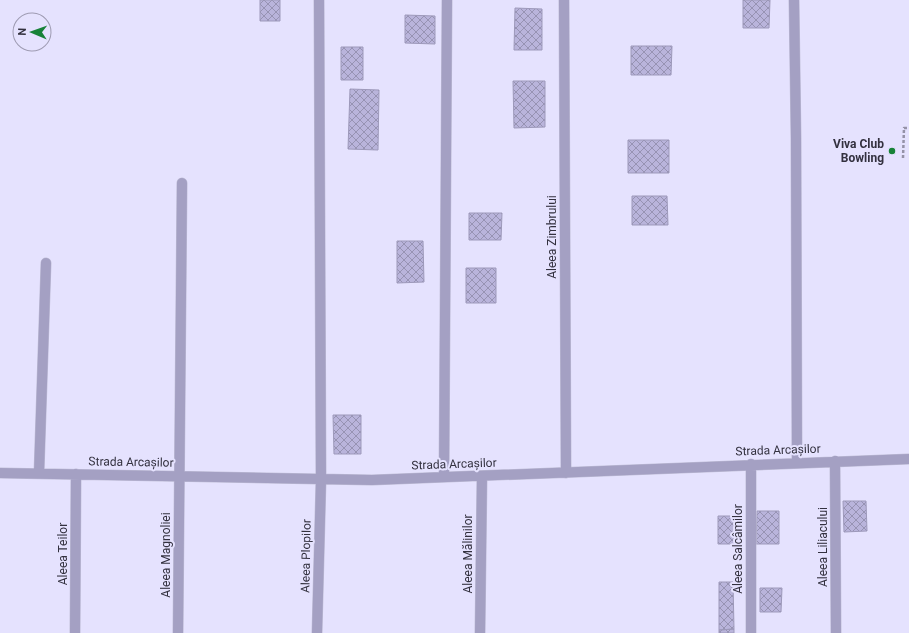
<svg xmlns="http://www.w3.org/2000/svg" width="909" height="633" font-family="Roboto,sans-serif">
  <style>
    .building { fill: url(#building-cross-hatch); stroke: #9d99ba }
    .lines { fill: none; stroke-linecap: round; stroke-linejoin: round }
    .minor-casing { stroke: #c1bfd8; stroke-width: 11 }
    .path { stroke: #9592a8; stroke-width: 2.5; stroke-dasharray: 3 2; stroke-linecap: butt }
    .minor { stroke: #a4a0c3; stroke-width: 10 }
    .poi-dot { fill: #178238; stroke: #e5e2fe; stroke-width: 1.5 }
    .labels { text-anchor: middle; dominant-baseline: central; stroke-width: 4; stroke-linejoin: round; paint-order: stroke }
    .poi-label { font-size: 12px; font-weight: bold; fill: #33313f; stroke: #e5e2fe; text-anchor: end }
    .street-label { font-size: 12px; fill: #33313f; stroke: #e5e2fe }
  </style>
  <defs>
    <pattern id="building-cross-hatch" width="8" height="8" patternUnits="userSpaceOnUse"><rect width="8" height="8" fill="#b9b4db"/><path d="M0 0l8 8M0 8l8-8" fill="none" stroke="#9793b3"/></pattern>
  </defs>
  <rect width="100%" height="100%" fill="#e5e2fe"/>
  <path class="building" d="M260 0H280V21H260Z
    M743 0H770L769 28H743Z
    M515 8 542 9V50H514Z
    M405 15 435 16V44L405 43Z
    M631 46H672L671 75H631Z
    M341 47H363V80H341Z
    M513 81H545V127L514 128Z
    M350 89 379 90 378 150 348 149Z
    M628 140H669V173H628Z
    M632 196H667L668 225H632Z
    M469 213H502L501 240H469Z
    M397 241H423L424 282 397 283Z
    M466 268H496V303H466Z
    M333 415H361V454H334Z
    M843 501H866L867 531 844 532Z
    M757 511H779V544H756Z
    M718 516H742V544H718Z
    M719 582H733L734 629 719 630Z
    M760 588H782L781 612H760Z
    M734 629V633H719V630Z"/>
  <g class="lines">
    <g class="minor-casing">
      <path id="minor" d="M564 0 566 473
        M794 0 796 138 797 463
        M835 461 836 633
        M751 464V633
        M0 473 372 480 909 459
        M39 473 46 263
        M444 477 447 0
        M75 633 76 474
        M178 633 182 183
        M317 633 321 480 319 0
        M480 633 482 476"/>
    </g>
    <path class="path" d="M903 158 904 128H909"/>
    <use href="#minor" class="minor"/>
  </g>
  <circle class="poi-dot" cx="892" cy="151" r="4"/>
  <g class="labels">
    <g class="poi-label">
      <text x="884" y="144">Viva Club<tspan x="884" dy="14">Bowling</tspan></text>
    </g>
    <g class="street-label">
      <text transform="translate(552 237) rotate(-90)">Aleea Zimbrului</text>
      <text transform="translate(778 450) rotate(-2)">Strada Arcașilor</text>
      <text transform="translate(131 462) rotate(1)">Strada Arcașilor</text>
      <text transform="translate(454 464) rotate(-2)">Strada Arcașilor</text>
      <text transform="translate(823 547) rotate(-90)">Aleea Liliacului</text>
      <text transform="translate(738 549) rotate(-90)">Aleea Salcâmilor</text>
      <text transform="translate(63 554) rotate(-90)">Aleea Teilor</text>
      <text transform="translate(468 554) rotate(-90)">Aleea Mălinilor</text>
      <text transform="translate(166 555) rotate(-90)">Aleea Magnoliei</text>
      <text transform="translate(306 556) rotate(-89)">Aleea Plopilor</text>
    </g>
  </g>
  <g transform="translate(32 32) rotate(272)"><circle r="19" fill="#e5e2fe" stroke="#9e9bb2"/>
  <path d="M0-3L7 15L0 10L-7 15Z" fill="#178238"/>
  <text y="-6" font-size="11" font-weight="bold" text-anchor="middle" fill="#33313f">N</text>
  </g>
</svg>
